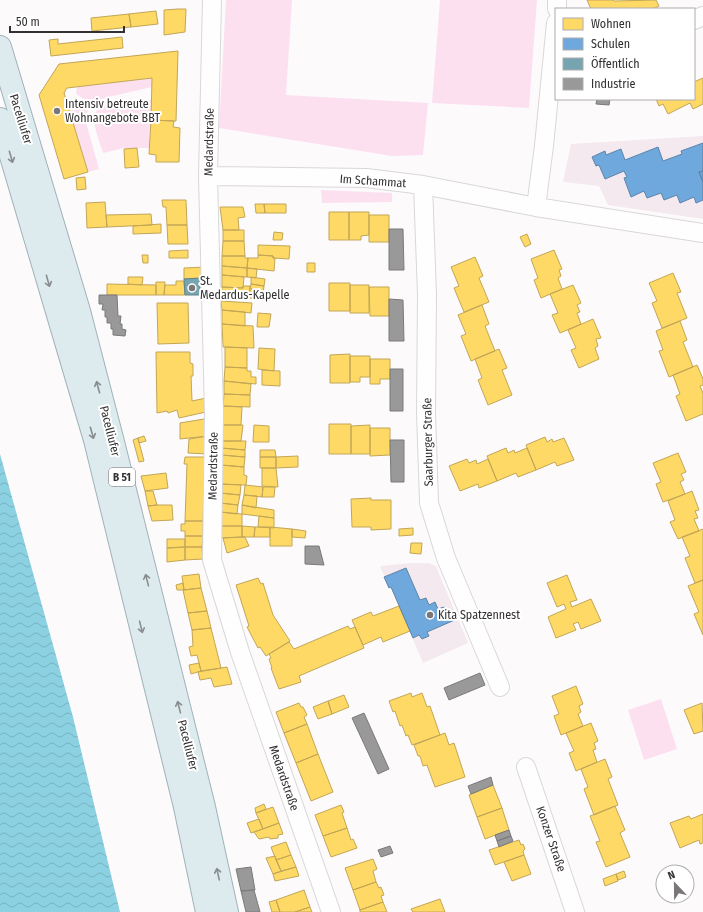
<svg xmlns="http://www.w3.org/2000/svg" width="703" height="912" font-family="'Fira Sans Condensed',sans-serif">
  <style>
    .built { fill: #f3e9ee }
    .green { fill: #fce0f0 }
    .water { fill: url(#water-waves) }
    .homes { fill: #ffd966; stroke: #c2a656 }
    .schools { fill: #6fa8dc; stroke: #5d84a9 }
    .public { fill: #76a5af; stroke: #628289 }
    .industry { fill: #999; stroke: #7a7a7a }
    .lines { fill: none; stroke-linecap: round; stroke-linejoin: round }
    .minor-casing { stroke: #d9d7d8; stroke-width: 20 }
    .primary-casing { stroke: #9eb3b8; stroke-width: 24 }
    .minor { stroke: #fffeff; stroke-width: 18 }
    .primary { stroke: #deebee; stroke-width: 22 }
    .oneway { stroke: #888e90 }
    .poi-dot { fill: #7a7778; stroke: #fff; stroke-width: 1.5 }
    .labels { text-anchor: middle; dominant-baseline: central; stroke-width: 4; stroke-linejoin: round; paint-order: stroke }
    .shield { fill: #fff; stroke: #706e6f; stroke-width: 1 }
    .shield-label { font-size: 11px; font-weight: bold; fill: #333031 }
    .poi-label { font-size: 12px; fill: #333031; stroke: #fff; text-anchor: start }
    .street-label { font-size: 12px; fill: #333031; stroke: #fff }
  </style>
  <defs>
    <pattern id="water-waves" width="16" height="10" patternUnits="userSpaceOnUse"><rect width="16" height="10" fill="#8bd1e1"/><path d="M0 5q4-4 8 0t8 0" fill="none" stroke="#78b4c2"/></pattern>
  </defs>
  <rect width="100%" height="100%" fill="#fdfafc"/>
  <path class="built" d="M703 136V219L608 205 599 186 563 182 571 144Z
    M411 563H429L436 566 468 643 423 663 391 587 389 588 380 566Z"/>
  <path class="green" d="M226 0H292L286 95 428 103 423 155 392 156 219 128Z
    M440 0H537L529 108 432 103Z
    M152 78V87L104 98 94 104H92L76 94 77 87Z
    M71 98 88 109 86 120 87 126 99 169 88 172 67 101Z
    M151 100 149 148H124L103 153C100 143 93 126 94 116 97 100 138 101 151 100Z
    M321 190 392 193V202L322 203Z
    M661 699 677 749 644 760 628 710Z"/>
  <path class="water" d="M0 454 73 717 120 912H0Z"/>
  <path class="homes" d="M587 0H613L614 1 656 0 659 6 653 9H591Z
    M178 9H186L185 32 164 35V10Z
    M156 11 158 24 131 27 129 14Z
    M129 14 131 27 92 31 91 18Z
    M122 37 123 48 51 56 49 40 58 39V44Z
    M178 51 176 121 151 120 152 78 67 88 64 93 88 172 64 179 39 95 59 64Z
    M703 78V104L693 109 690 103 668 114 663 104 659 106 656 99H694V82Z
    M151 120 174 121 173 127 180 128 179 162H156V155L149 154Z
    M137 148 139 167 125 168 124 149Z
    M85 177 86 189 77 190 76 178Z
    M162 200H186L187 225H167L166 207H163Z
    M105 202 107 227 87 228 86 203Z
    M255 204H264L265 213H256Z
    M264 204H286V213H265Z
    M220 207H243L245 217 238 218 239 230H223Z
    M329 212H349V240H329Z
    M349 212H369V235L361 236V240H349Z
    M151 214 152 225 107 227 106 215Z
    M369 215H389V242H369Z
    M161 224V233L133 234V226Z
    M167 225H187L188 244H168Z
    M223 230H244V241H223Z
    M274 232 283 233 282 240H273Z
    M527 234 531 244 525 247 520 237Z
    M223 241H244L245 256H222Z
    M258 245 290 246 289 259 273 258V256L258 255Z
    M188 250V258H169V251Z
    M554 250 562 269 559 270 561 276 558 278 562 289 541 298 534 280 538 278 531 259Z
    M142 255H148V263H143Z
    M258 255 273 256V258H275L274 271 247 268 248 258H258Z
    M222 256H245V258H248L247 268 222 266Z
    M475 257 483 276 479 278 489 302 464 312 454 288 459 286 451 267Z
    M307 263H315V272H307Z
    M222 266 247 268V277L222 275Z
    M205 267V278L184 279V268Z
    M247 268 257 269 256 278 247 277Z
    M673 273 681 292 677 293 687 318 662 328 652 303 657 301 649 283Z
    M222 275 244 277 243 288 222 287Z
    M128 277H143L142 285 128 284Z
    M251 277 265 279 264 286 251 284Z
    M176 281H184L185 295H164L165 285H176Z
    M156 282H165L164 295H156Z
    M329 283H350V311H329Z
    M107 284 156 285V295H107Z
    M251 284 264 286 263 294 256 293V289H250Z
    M350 285H369V313H350Z
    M573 285 581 303 577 305 580 312 577 313 581 324 560 333 552 315 558 313 550 294Z
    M243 286H250L249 298 222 296V287L243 288Z
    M369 287H389V316H370Z
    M250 289H256V293L263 294V300L249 298Z
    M221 301 252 303 251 313 222 310Z
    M157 303H188L189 343 158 344Z
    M482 305 489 324 485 326 495 351 471 361 461 336 466 334 458 315Z
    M222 310 245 312V326L222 324Z
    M258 313 271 314 269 327H257Z
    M593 319 601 338 596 339 598 346 595 348 599 359 579 368 571 350 576 348 568 330Z
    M680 321 687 340 683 342 693 367 669 377 659 351 663 350 656 331Z
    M222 324 253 326 254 348 223 347Z
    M225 347 247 348V368L225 367Z
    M259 348 275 349 274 371 258 369Z
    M499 349 507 368 502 370 512 395 488 405 478 380 482 378 475 359Z
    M156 352H190V363L193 364V376H191L192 401 206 398V412L179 418 177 410 168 413 167 411 157 413Z
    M350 354V383H330V355Z
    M350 356H370V377H360V382H350Z
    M370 359H390V379H380V384H370Z
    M697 365 703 379V385L700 386 703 393V414L686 421 676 396 680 394 673 375Z
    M225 367 247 368V371H251V377H256V384L224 381Z
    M262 370 280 371V386L262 385Z
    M224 381 251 384 250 395 224 394Z
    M224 394 250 395V407L223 406Z
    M223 406 242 407 241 425H222Z
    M210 418 208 436 180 439V423Z
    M329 424H351V454H329Z
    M222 425H243L241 441H221Z
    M254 425 269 426V442H253Z
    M370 425V454H351V426Z
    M370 428H390V455L370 456Z
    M144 436 146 441 139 443 138 438Z
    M208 436V454L188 453 189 439Z
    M545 437 547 442 552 439 553 442 564 438 574 460 557 466 555 462 536 470 526 445Z
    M138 438 144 461 139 462 133 440Z
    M221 441H246L245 450 221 448Z
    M221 448 245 450V457L221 455Z
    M506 448 508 453 514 450 515 453 527 448 536 470 518 477 516 473 497 481 487 456Z
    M260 450H275L276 457H260Z
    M678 453 686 472 681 474 684 480 680 482 685 494 663 502 656 484 661 482 653 463Z
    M221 455 245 457 244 467 221 465Z
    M298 456V467L276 468V457Z
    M185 457H205L203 521H185L187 464H184Z
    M260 457H276V468H260Z
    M467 459 469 463 476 460 477 464 488 459 497 481 479 488 478 484 460 491 449 466Z
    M221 465 244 467V475L247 476 246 485 220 484Z
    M262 468H276L278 487 262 486Z
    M166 473 168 488 145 491 141 476Z
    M220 484 241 485 240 495 220 493Z
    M245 485 263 487 262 497 244 495Z
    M263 487H275L274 497H262Z
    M145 491H153L157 505 148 506Z
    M692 491 699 510 695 511 698 518 694 519 699 531 678 539 670 522 675 520 668 501Z
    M220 493 240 495 238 505 220 503Z
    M244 495 257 496 256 508 242 505Z
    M371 498V500H391V529L371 530V527H352L351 499Z
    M220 503 238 505 237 514 220 512Z
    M157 505H172L173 520 152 521 148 506Z
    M242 505 274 510V518L242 514Z
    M220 512 242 514V526H219Z
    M259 516 274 518V528L258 527Z
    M185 521H203V536H185V531H181V524H185Z
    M219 526H242V537L219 538Z
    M242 526 255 527 254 537H242Z
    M255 527H270V537H254Z
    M270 527 292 529V546H270Z
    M413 528V535L399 536V529Z
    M292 529 306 531 305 538 292 537Z
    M703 529V580L695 583 685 558 690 556 682 537Z
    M185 536H203L202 547H185Z
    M242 537H245L249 546 227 553 223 538Z
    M167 539H185V547L167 548Z
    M411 543H422L421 554 410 553Z
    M185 547V560L167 562V548Z
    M185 547H202L203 559 185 560Z
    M199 574 201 588 184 590 182 576Z
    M567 575 577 600 570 602 572 607 591 599 601 621 581 629 578 622 573 624 576 630 556 638 548 617 566 609 564 604 557 607 547 583Z
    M258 578 261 584 263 583 273 615 290 641 266 656 260 647 258 648 247 627 249 626 236 585Z
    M703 580V635L694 614 699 612 688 586Z
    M183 583 184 590H177L176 585Z
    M201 588 207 611 188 613 183 590Z
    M399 606 410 631 383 642 381 637 363 645 352 620 371 612 373 616Z
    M207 611 211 628 192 630 188 613Z
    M348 626 350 629 355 627 364 648 299 676 301 682 279 689 271 668H272L269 659 271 658 269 654 289 642 294 649Z
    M211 628 221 668 201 671 197 655 191 656 189 647 193 646 192 630Z
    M199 663 201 671 191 674 189 665Z
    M227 667 232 684 214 687 211 678 200 680 198 672Z
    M576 686 583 704 579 706 581 712 578 714 583 726 561 735 554 716 559 714 552 696Z
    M411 693 412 697 422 693 427 707 430 706 440 735 412 745 408 735 406 736 402 725 400 726 395 711 393 712 389 701Z
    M344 695 349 707 332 714 328 701Z
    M328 701 332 714 318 719 313 707Z
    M299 703 301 707H303L307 715 304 717 307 724 284 733 276 712Z
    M702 703 703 731 694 734 684 710Z
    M591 723 598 741 594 743 596 749 593 750 597 762 576 771 569 753 574 751 566 733Z
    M307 724 318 754 296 763 284 733Z
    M445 733 449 745 454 743 465 777 435 787 427 765 423 766 420 756H418L414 745Z
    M318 754 333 792 311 801 296 763Z
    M605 759 612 777 608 779 618 805 594 815 584 789 588 787 581 769Z
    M493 785 502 808 477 817 469 795Z
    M264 804 266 809 256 813 255 808Z
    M341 805 344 812 342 813 347 828 323 836 315 815Z
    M615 806 625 830 620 833 630 857 606 867 596 842 600 841 590 816Z
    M273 807 279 823 263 829 256 813Z
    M502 808 509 830 485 839 477 817Z
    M703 814V843L700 844 699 840 680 848 670 823 689 816 691 819Z
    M259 819 263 829 251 833 247 823Z
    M279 823 283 834 278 835V838L270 839 269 837 259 839 254 832Z
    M347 828 351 840 353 839 357 848 331 857 323 836Z
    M519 840 521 845 523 844 525 849 523 851 524 855 495 865 489 850Z
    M286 842 291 855 276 860 271 847Z
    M291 855 296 867 281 871 276 860Z
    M524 855 531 874 512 881 504 862Z
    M275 856 281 871 273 874 266 858Z
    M373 859 377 869 373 871 376 882 353 890 345 868Z
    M296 867 299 876 275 881 273 874Z
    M624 871 626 877 618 880 616 874Z
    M616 874 618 881 605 886 603 879Z
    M376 882 379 888 381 887 384 895 381 896 383 902 360 910 353 890Z
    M304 890 310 907 295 912H280L276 900Z
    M440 899 445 912H413L411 909Z
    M276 900 280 912H272L269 902Z
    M383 902 387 912H360V910Z
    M310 907 312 912H295Z"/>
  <path class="schools" d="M703 143V171L699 172 703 182V200L696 203 694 197 680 203 677 195 664 200 661 193 647 198 644 191 631 197 624 178 627 177 624 171 605 179 599 165 596 166 592 157 605 151 606 155 621 149 625 160 658 147 663 161 682 154 681 151Z
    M703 171V182L699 172Z
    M406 568 420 600 426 598 429 605 435 602 438 609 444 607 447 614 453 611 457 619 427 632 429 636 422 639 419 635 413 638 391 587 389 588 384 577Z"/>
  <path class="public" d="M200 278V295H185L184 279Z"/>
  <path class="industry" d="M597 99H610L609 105 596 104Z
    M389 229H403L404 270H389Z
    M99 295H117L118 316H121L120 324H122V329L126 330 125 336 113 335V329H111V323H107V317H105V310H102L103 304H99Z
    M389 299 403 300 404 341H389Z
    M390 369H403V411H390Z
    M390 440H404V482H391Z
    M305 546H319L324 565 305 564Z
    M480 673 485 685 449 700 444 688Z
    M364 713 389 769 378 774 352 718Z
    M491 777 493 785 471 794 468 786Z
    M509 830 511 836 497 841 495 835Z
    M511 836 513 841 499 847 497 841Z
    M390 846 393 853 381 857 378 850Z
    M251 867 255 890 241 891 236 869Z
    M254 890 260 912H246L241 891Z"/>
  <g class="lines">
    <g class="minor-casing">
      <path id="minor" d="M212 0 208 176 214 413 212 560 240 652 331 912
        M557 9V0
        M694 20 703 16
        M208 176 366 178 423 185 536 207 703 233
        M423 185 427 295 426 413 429 503 446 558 500 687
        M536 207 544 146 556 23
        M526 767 575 912"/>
    </g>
    <g class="primary-casing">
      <path id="primary" d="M0 47 79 311 113 442 204 807 227 912
        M0 119 95 440 185 807 207 912"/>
    </g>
    <use href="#minor" class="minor"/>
    <use href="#primary" class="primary"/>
  </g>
  <defs><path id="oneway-shaft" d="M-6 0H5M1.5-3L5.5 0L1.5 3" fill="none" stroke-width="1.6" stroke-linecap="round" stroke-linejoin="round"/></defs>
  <g class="oneway">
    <use href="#oneway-shaft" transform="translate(11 157) rotate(74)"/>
    <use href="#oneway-shaft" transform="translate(48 281) rotate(74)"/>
    <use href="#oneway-shaft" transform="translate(98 387) rotate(-105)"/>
    <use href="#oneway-shaft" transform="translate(92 433) rotate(74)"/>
    <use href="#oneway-shaft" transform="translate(147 580) rotate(-104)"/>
    <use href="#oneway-shaft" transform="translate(141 627) rotate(76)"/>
    <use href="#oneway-shaft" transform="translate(179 707) rotate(-104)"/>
    <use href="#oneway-shaft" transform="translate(218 874) rotate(-102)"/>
  </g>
  <g class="poi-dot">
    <circle cx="57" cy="111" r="4"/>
    <circle cx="192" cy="288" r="4"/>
    <circle cx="430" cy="615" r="4"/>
  </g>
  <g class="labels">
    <rect class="shield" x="109" y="468" width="26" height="18" rx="3"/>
    <g class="shield-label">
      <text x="122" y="477">B 51</text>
    </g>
    <g class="poi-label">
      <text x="65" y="104">Intensiv betreute<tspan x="65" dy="14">Wohnangebote BBT</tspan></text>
      <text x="200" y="281">St.<tspan x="200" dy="14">Medardus-Kapelle</tspan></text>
      <text x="438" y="615">Kita Spatzennest</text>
    </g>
    <g class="street-label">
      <text transform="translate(21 119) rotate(73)">Pacelliufer</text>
      <text transform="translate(209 142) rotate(-89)">Medardstraße</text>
      <text transform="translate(373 181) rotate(4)">Im Schammat</text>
      <text transform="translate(110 431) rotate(76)">Pacelliufer</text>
      <text transform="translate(428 442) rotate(-91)">Saarburger Straße</text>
      <text transform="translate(213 466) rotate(-89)">Medardstraße</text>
      <text transform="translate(188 745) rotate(76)">Pacelliufer</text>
      <text transform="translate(284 778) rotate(71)">Medardstraße</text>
      <text transform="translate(551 839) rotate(71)">Konzer Straße</text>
    </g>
  </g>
  <rect x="555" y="8" width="140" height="92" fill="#ffffff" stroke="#adacad"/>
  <rect x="563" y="18" width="20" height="12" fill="#ffd966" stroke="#adacad"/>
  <text x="591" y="28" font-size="12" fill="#333031">Wohnen</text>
  <rect x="563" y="38" width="20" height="12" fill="#6fa8dc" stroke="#adacad"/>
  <text x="591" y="48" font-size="12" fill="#333031">Schulen</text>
  <rect x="563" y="58" width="20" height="12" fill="#76a5af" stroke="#adacad"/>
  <text x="591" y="68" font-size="12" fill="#333031">Öffentlich</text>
  <rect x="563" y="78" width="20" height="12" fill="#999999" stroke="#adacad"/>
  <text x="591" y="88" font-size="12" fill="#333031">Industrie</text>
  <g transform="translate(675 884) rotate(338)"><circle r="19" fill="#ffffff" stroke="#adacad"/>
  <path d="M0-3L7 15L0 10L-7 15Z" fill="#7a7778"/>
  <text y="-6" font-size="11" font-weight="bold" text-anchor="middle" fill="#333031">N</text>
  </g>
  <path d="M10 26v6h114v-6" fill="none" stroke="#333031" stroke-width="2"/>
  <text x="16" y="26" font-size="12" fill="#333031" stroke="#ffffff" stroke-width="3" paint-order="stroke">50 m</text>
</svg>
